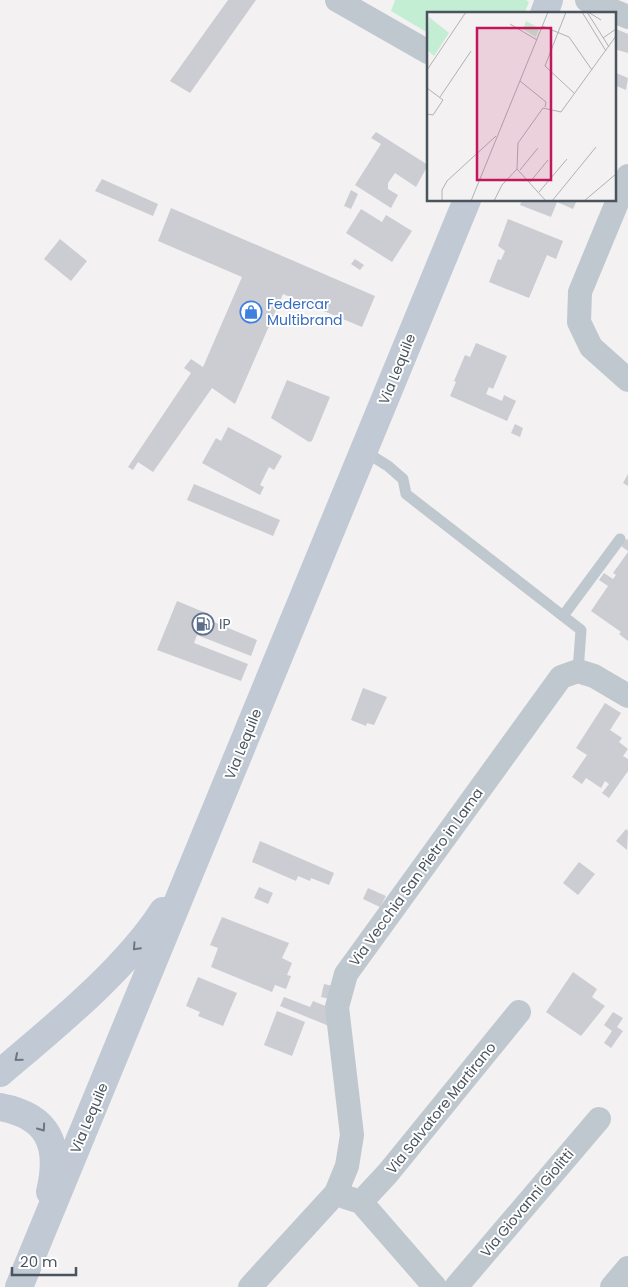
<svg xmlns="http://www.w3.org/2000/svg" width="628" height="1287" font-family="Poppins,sans-serif">
  <style>
    .green { fill: #c3eed4 }
    .building { fill: #cbcdd3 }
    .lines { fill: none; stroke-linecap: round; stroke-linejoin: round }
    .lane { stroke: #c0c8cf; stroke-width: 11 }
    .street { stroke: #c0c8cf; stroke-width: 24 }
    .secondary { stroke: #c0c9d4; stroke-width: 28 }
    .oneway { stroke: #6d7781 }
    .labels { text-anchor: middle; dominant-baseline: central; stroke-width: 4; stroke-linejoin: round; paint-order: stroke }
    .shop-label { font-size: 14px; fill: #366cbe; stroke: #fff; text-anchor: start }
    .street-label { font-size: 14px; fill: #4a545e; stroke: #fff }
    .service-label { font-size: 14px; fill: #4e5e75; stroke: #fff; text-anchor: start }
    .inset-road { fill: none; stroke: #afb2b6; stroke-width: 1 }
    .view { fill: #c2185b; fill-opacity: 0.15; stroke: #c2185b; stroke-width: 2.5 }
    .inset-edge { fill: none; stroke: #4a545e; stroke-width: 2.5 }
  </style>
  <rect width="100%" height="100%" fill="#f3f1f1"/>
  <path class="green" d="M395 0H526L529 2 524 14H428V33L391 11Z"/>
  <path class="building" d="M228 0H256L190 93 170 81Z
    M614 28 628 34V53L614 49Z
    M614 72 628 78 626 90 614 85Z
    M376 132 428 165 416 187 395 173 388 183V189L398 195 391 208 355 185 381 144 371 138Z
    M102 179 158 204 153 216 95 191Z
    M351 190 358 194 351 209 344 206Z
    M522 200H577L573 209 557 202 551 217 520 205Z
    M171 208 375 296 362 327 283 294 235 404 212 388 153 472 138 462 133 470 128 467 191 373 184 368 191 359 203 367 242 277 158 241Z
    M361 209 382 222 386 215 412 231 392 262 346 233Z
    M508 219 563 241 556 259 547 255 529 298 489 282 498 259 501 260 505 251 498 246Z
    M60 239 87 261 71 281 44 259Z
    M355 259 364 265 360 270 351 264Z
    M476 343 507 356 493 389 489 387 486 394 502 401 504 395 516 401 507 421 450 396 456 382 454 381 465 355 470 357Z
    M287 380 330 397 312 441 309 442 271 418Z
    M515 424 523 428 520 437 511 433Z
    M228 427 282 456 274 470 269 467 260 485 264 487 260 495 202 463 216 438 221 441Z
    M628 474V486L623 483Z
    M194 484 280 520 273 536 187 500Z
    M626 539 628 540V551L621 546Z
    M628 552V641L619 634 621 632 591 611 608 586 599 580 604 573 613 579 616 575 613 573Z
    M177 601 206 613 204 618 257 640 251 656 197 635 194 643 248 664 241 681 157 650Z
    M363 688 387 697 374 725 367 723 366 726 351 720Z
    M605 703 621 713 610 730 622 738 619 742 628 749 623 756 628 759V771L609 798 602 793 609 784 605 781 601 788 586 778 582 784 572 777 587 755 576 748Z
    M626 829 628 831 627 850 616 841Z
    M260 841 334 873 329 885 311 878 310 881 298 876 296 881 252 862Z
    M579 862 595 874 578 895 563 883Z
    M259 887 273 893 268 904 254 898Z
    M368 888 386 896 380 907 363 899Z
    M222 917 289 943 282 958 292 963 287 975 291 976 286 989 275 985 272 992 211 967 218 948 210 945Z
    M573 972 597 989 592 997 605 1006 581 1036 546 1012Z
    M198 977 237 993 223 1026 198 1016 200 1012 186 1006Z
    M324 984 333 986 330 999 321 997Z
    M284 997 310 1007 313 1001 328 1007 329 1026 280 1006Z
    M277 1011 305 1022 292 1056 264 1045Z
    M613 1012 623 1018 617 1027 623 1031 611 1048 604 1043 612 1031 604 1025Z"/>
  <g class="lines">
    <path class="lane" d="M364 451 388 466 403 479 406 494 581 630 578 671
      M563 616 620 539"/>
    <path class="street" d="M337 0 428 52
      M587 0 628 17
      M628 176 580 292 579 322 591 347 628 380
      M345 1197 361 1202 435 1287
      M361 1202 388 1173 519 1012
      M250 1287 336 1193 347 1166 352 1135 337 1007 346 974 561 677 578 671 594 676 628 696
      M456 1287 599 1119
      M612 1287 628 1268"/>
    <path class="secondary" d="M544 14 549 0
      M0 1073C53 1028 125 970 163 911
      M0 1107C49 1116 61 1145 50 1192
      M19 1287 467 200"/>
  </g>
  <defs><path id="oneway-chevron" d="M-2-3.5L2.5 0L-2 3.5" fill="none" stroke-width="1.6" stroke-linecap="round" stroke-linejoin="round" transform="scale(1.25)"/></defs>
  <g class="oneway">
    <use href="#oneway-chevron" transform="translate(136 947) rotate(133)"/>
    <use href="#oneway-chevron" transform="translate(18 1058) rotate(140)"/>
    <use href="#oneway-chevron" transform="translate(42 1128) rotate(55)"/>
  </g>
  <defs>
    <g id="shop-ring" transform="scale(1.125)"><circle r="9.5" fill="#fff" stroke="#3f7fe0" stroke-width="1.5"/><path d="M-5-2.5h2.3a2.7 3.5 0 0 1 5.4 0H5L5.5 6h-11ZM-1.5-2.5h3a1.5 2.3 0 0 0-3 0Z" fill="#3f7fe0"/></g>
    <g id="fuel-ring" transform="scale(1.125)"><circle r="9.5" fill="#fff" stroke="#5c6f8a" stroke-width="1.5"/><path d="M-5.5-6h7V0h2V4h1.3V-2.5L3-4.5l.8-.8L6-3V5H2.5V1h-1V6h-7ZM-4.2-4.7v3.2H.2V-4.7Z" fill="#5c6f8a"/></g>
  </defs>
  <g fill-rule="evenodd">
    <use href="#shop-ring" x="251" y="312"/>
    <use href="#fuel-ring" x="203" y="624"/>
  </g>
  <g class="labels">
    <g class="shop-label">
      <text x="267" y="304">Federcar<tspan x="267" dy="16">Multibrand</tspan></text>
    </g>
    <g class="street-label">
      <text transform="translate(397 369) rotate(-68)">Via Lequile</text>
      <text transform="translate(243 744) rotate(-68)">Via Lequile</text>
      <text transform="translate(416 877) rotate(-54)">Via Vecchia San Pietro in Lama</text>
      <text transform="translate(441 1108) rotate(-51)">Via Salvatore Martirano</text>
      <text transform="translate(89 1118) rotate(-67)">Via Lequile</text>
      <text transform="translate(527 1203) rotate(-50)">Via Giovanni Giolitti</text>
    </g>
    <g class="service-label">
      <text x="219" y="624">IP</text>
    </g>
  </g>
  <g transform="translate(427 12)">
    <rect width="189" height="189" fill="#f3f1f1"/>
    <path d="M2 5 22 21 7 44 0 38ZM99 9 112 16 109 25 96 17Z" fill="#c3eed4"/>
    <path class="inset-road" d="M139 0 118 54 147 81M155 0 179 39M160 0 182 35M161 0 174 8M83 12 110 28M115 14 142 25 165 58M176 26 189 17M0 58 39 0M93 69 119 90 118 95M0 76 16 88 6 103 0 102M13 85 44 39M90 157 119 189M93 158 111 136M103 170 121 148M112 180 140 147M15 189V178L20 169 69 124M44 189 121 0M67 189 75 173 90 157 91 131 116 96 134 100 189 24M125 189 169 135M157 189 189 162"/>
    <path class="view" d="M50 16H124V168H50Z"/>
    <rect width="189" height="189" class="inset-edge"/>
  </g>
  <path d="M12 1267v8h64v-8" fill="none" stroke="#4a545e" stroke-width="2.5"/>
  <text x="20" y="1267" font-size="15" fill="#4a545e" stroke="#ffffff" stroke-width="4" paint-order="stroke">20 m</text>
</svg>
